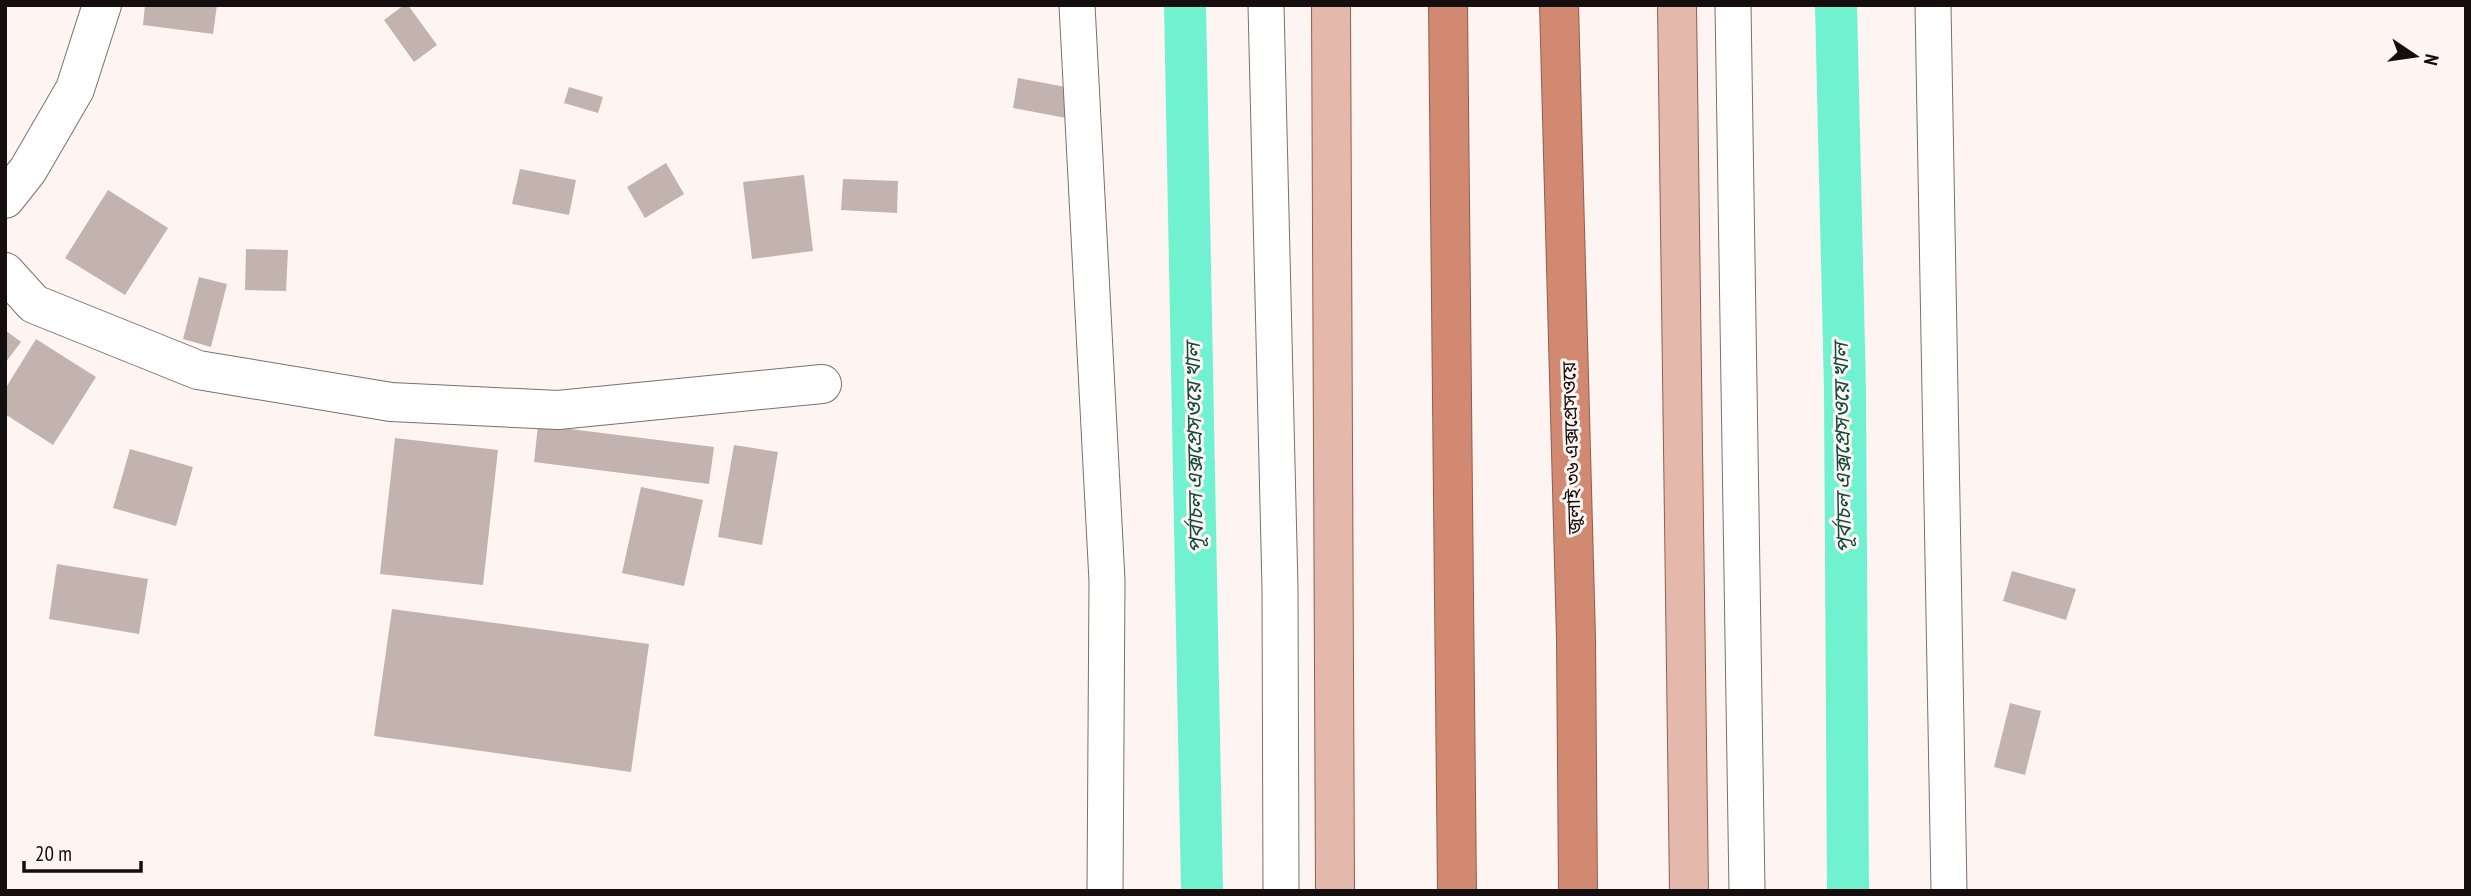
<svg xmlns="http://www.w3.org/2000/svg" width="2471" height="896" font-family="'PT Sans Narrow','Noto Sans Bengali',sans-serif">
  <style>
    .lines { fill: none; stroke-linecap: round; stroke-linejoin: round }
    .canal { stroke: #70f2d0; stroke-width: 42 }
    .building { fill: #c2b3ae }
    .pedestrian-casing { stroke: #7d6f6a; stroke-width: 37 }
    .minor-casing { stroke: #7d6f6a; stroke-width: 40 }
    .tertiary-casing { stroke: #7d6f6a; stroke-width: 40 }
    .primary-casing { stroke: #905e4f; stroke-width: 40 }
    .motorway-casing { stroke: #905e4f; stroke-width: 40 }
    .pedestrian { stroke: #fff; stroke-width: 35 }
    .minor { stroke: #fff; stroke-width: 38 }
    .tertiary { stroke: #fff; stroke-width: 38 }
    .primary { stroke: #e4b8aa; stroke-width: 38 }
    .motorway { stroke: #d28972; stroke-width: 38 }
    .labels { text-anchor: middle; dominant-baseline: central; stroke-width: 6; stroke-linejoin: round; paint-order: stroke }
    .street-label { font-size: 19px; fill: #140f0e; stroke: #fef5f2 }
    .water-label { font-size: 21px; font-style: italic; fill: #114a3d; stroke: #fef5f2 }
  </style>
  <rect width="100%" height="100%" fill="#fef5f2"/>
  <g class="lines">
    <path class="canal" d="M1185 5 1202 891
      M1836 5 1845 390 1848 891"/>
  </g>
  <path class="building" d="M145 5H217L213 34 143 25Z
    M404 5H408L437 45 414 62 384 20Z
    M1018 78 1071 88 1066 118 1013 108Z
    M569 87 603 97 598 113 564 103Z
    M666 163 684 194 645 218 627 187Z
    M520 169 576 180 569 215 512 204Z
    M804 175 813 251 752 259 743 182Z
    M843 179 898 181 897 213 841 210Z
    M108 190 168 228 125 295 65 258Z
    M246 249 288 250 286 291 245 290Z
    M199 277 227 284 211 347 183 339Z
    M5 330 21 342 5 363Z
    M36 339 96 377 53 445 5 414V389Z
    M538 425 714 447 709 484 534 462Z
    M395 438 498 450 483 585 380 574Z
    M734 445 778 452 762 545 718 537Z
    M130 449 193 467 176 526 113 508Z
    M641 487 703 500 684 586 622 573Z
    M57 564 148 579 139 634 49 619Z
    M2012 571 2076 589 2066 620 2003 601Z
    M392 609 649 644 631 772 374 736Z
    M2010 703 2041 711 2025 775 1994 767Z"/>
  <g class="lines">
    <g class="pedestrian-casing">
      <path id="pedestrian" d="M1077 5 1107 581 1105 891
        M1266 5 1280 588 1281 891
        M1733 5 1747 891
        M1933 5 1949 891"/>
    </g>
    <g class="minor-casing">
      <path id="minor" d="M5 272 34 304 198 370 391 402 558 410 822 384"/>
    </g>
    <g class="tertiary-casing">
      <path id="tertiary" d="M5 199 28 170 75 89 102 5"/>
    </g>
    <g class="primary-casing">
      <path id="primary" d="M1331 5 1335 891
        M1677 5 1689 891"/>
    </g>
    <g class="motorway-casing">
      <path id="motorway" d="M1448 5 1457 891
        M1559 5 1576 638 1578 891"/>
    </g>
    <use href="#pedestrian" class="pedestrian"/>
    <use href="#minor" class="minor"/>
    <use href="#tertiary" class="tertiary"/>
    <use href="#primary" class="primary"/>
    <use href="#motorway" class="motorway"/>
  </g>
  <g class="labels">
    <g class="street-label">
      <text transform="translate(1571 448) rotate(-92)">জুলাই ৩৬ এক্সপ্রেসওয়ে</text>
    </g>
    <g class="water-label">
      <text transform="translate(1194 448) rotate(-91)">পূর্বাচল এক্সপ্রেসওয়ে খাল</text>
      <text transform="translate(1842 448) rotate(-91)">পূর্বাচল এক্সপ্রেসওয়ে খাল</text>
    </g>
  </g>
  <rect width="2471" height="896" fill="none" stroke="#140f0e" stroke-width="14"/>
  <g transform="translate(2415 56) rotate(103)" stroke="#fef5f2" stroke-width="5" paint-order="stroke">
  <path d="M0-5L12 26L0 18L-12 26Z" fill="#140f0e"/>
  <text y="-10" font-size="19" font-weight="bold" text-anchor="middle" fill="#140f0e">N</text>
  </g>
  <path d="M24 861v10h117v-10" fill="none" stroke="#140f0e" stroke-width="3.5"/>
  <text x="35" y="861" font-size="21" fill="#140f0e" stroke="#fef5f2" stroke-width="5" paint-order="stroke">20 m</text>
</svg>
